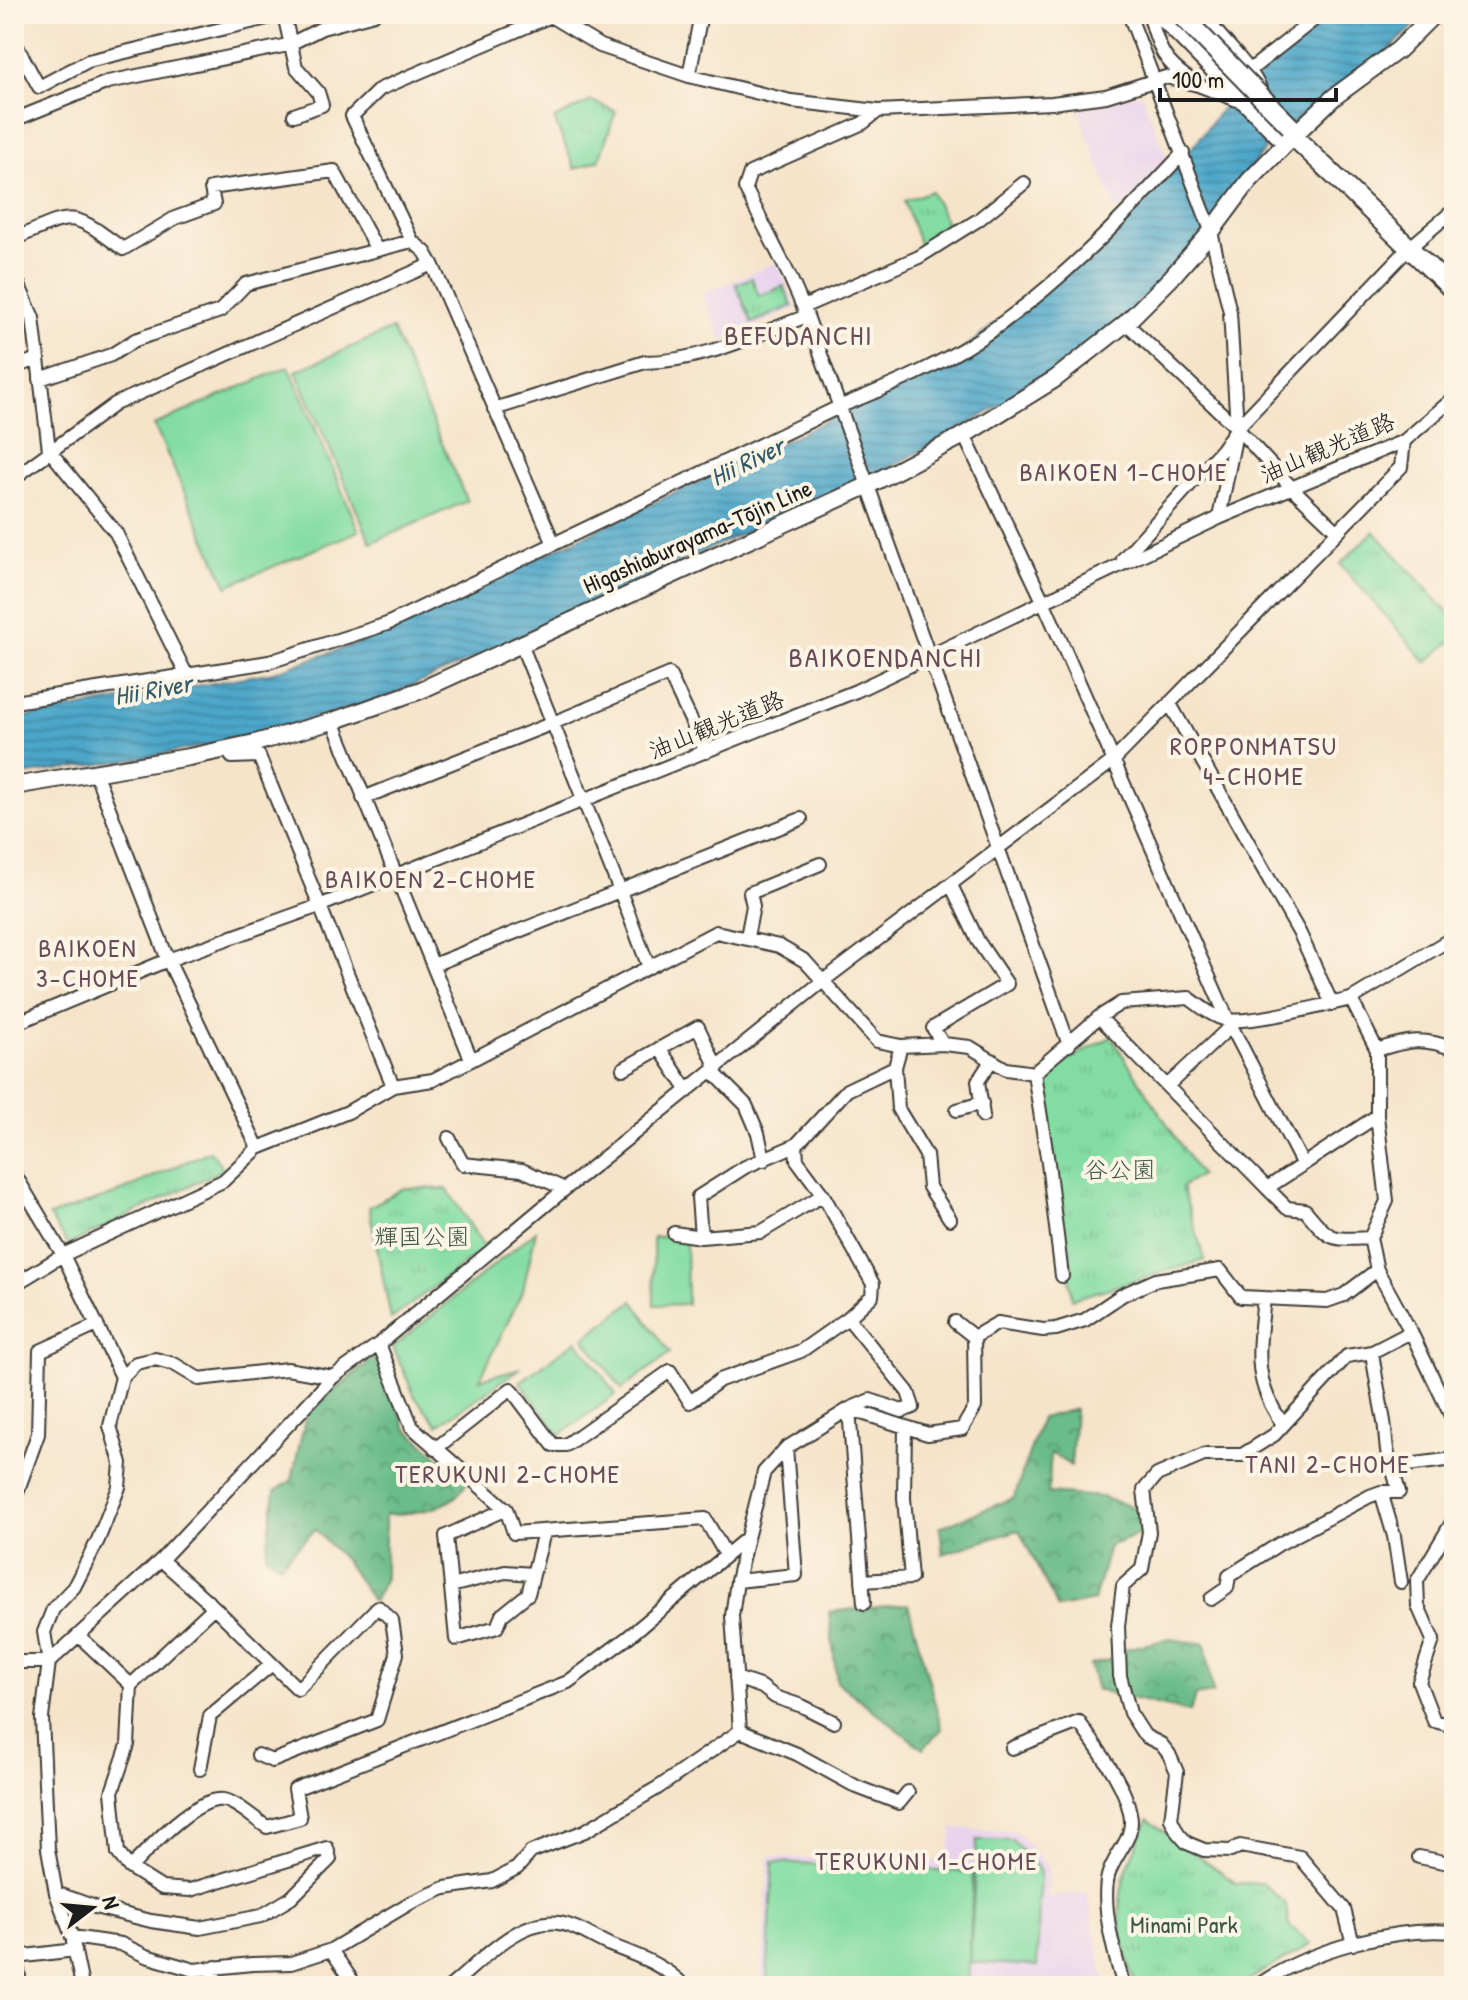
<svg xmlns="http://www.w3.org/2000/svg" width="1468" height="2000" font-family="'Patrick Hand','Klee One',sans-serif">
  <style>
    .built { fill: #e8d2ee }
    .green { fill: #83dda3; stroke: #507c60; stroke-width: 2 }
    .forest { fill: url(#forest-crowns); stroke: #436c52; stroke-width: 2 }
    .park { fill: url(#park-tufts); stroke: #507c60; stroke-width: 2 }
    .water { fill: url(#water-rules); stroke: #346172; stroke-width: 2 }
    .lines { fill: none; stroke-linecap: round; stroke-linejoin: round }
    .minor-casing { stroke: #3d3a36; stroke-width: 16 }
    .major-casing { stroke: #3d3a36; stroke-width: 20 }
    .highway-casing { stroke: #3d3a36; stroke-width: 22 }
    .minor { stroke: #fff; stroke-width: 12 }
    .major { stroke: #fff; stroke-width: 16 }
    .highway { stroke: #fff; stroke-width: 18 }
    .highway-bridge-casing { stroke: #3d3a36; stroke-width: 22; stroke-linecap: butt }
    .highway-bridge { stroke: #fff; stroke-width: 18 }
    .labels { text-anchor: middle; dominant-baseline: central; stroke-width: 8; stroke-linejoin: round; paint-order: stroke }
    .street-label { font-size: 24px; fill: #1c1c1c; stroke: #fcf5e5 }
    .park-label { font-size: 24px; fill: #3b5644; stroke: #fcf5e5 }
    .water-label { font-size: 26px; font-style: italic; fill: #315a6a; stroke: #fcf5e5 }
    .neighbourhood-label { font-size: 26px; letter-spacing: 2px; fill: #694c59; stroke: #fcf5e5 }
    .quarter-label { font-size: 28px; letter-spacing: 2px; fill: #694c59; stroke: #fcf5e5 }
  </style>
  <defs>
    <pattern id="forest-crowns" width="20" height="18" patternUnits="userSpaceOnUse" patternTransform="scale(2)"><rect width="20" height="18" fill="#6abc89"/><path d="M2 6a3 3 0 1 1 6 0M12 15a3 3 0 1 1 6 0" fill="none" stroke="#56986f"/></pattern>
    <pattern id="park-tufts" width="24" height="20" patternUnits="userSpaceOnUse" patternTransform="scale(2)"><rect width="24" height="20" fill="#83dda3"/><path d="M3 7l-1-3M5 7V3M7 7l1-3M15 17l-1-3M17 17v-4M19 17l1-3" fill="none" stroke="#71bd8c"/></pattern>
    <pattern id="water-rules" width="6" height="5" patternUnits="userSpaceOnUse" patternTransform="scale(2)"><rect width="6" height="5" fill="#4ba6c9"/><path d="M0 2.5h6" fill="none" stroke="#3e86a2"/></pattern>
  </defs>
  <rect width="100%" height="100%" fill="#fcf5e5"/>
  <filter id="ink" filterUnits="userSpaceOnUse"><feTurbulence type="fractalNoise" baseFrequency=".0125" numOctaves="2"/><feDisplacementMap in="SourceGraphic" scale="16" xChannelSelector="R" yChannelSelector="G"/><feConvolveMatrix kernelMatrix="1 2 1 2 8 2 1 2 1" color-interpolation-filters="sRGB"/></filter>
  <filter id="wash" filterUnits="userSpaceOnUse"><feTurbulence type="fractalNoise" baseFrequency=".006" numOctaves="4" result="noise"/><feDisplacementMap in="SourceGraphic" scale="32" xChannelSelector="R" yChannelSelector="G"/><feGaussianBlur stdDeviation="1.8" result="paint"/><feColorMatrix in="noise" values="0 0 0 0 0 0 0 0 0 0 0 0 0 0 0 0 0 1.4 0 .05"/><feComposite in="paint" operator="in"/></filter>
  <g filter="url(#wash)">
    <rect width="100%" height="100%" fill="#f6e4ca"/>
    <path class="built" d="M1138 94 1142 95 1169 162 1121 209 1116 211 1078 110Z
      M777 262 796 308 722 340 702 294Z
      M953 1828 1017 1832 1049 1868 1048 1897 1087 1892 1106 1986H761L769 1857 932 1863 949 1850Z"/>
    <path class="green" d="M392 329 467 501 371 543 296 371Z
      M289 366 359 531 227 586 154 425Z
      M536 1231 523 1290 480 1379 521 1368 438 1425 415 1397 393 1347Z
      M686 1236 687 1304 654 1305 653 1237Z
      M633 1301 670 1353 622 1389 584 1338Z
      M577 1340 616 1394 560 1435 520 1382Z
      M977 1840H1012L1040 1870 1037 1966 970 1962Z
      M773 1862 973 1872 968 1986 767 1984Z"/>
    <path class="forest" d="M377 1355 406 1428 467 1482C452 1511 416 1513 385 1515V1578L373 1602 346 1562 315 1529 280 1565 266 1555 275 1491 292 1480 306 1414Z
      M1075 1409 1071 1466 1051 1453 1048 1493 1101 1497 1140 1509 1142 1533 1109 1546 1094 1601 1058 1608 1019 1530 943 1554 940 1527 1014 1498 1041 1418Z
      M908 1604 942 1729 923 1749 837 1682 829 1612Z
      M1169 1639 1205 1644 1213 1693 1195 1696 1190 1712 1097 1690 1090 1665 1109 1660 1125 1649Z"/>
    <path class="park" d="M591 101 616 111 599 160 575 169 554 119Z
      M931 191 950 231 920 246 904 201Z
      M752 278 759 296 784 286 792 306 752 323 736 284Z
      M1374 531 1454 619V639L1426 662 1340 564Z
      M1111 1037 1200 1175 1182 1187 1205 1260 1072 1299 1041 1075Z
      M210 1151 224 1169 68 1245 49 1216 115 1194Z
      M404 1188 447 1189 485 1248 391 1319 369 1207Z
      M1148 1820 1236 1883H1262L1286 1904 1289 1925 1311 1944 1238 1986H1138C1131 1978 1130 1968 1127 1957 1110 1900 1124 1872 1148 1820Z"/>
    <path class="water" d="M1333 14H1426L1381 58 1300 116 1267 146 1199 240 1119 322 1044 379 954 433 887 469 773 519 480 656 379 700 240 739 137 759 14 776V719L273 672 383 635 548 553 946 364 1143 202 1191 149 1220 111 1266 66Z"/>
  </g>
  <g filter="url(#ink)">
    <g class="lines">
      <g class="minor-casing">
        <path id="minor" d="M547 14 600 46 689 76 701 14
          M1129 14 1210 228 1230 312 1237 428 1219 518
          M1149 14C1159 46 1160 59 1189 79
          M1203 14C1221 41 1248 61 1262 92
          M14 15 20 14
          M284 15 296 67 318 92 322 105 294 115
          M14 41 39 87 88 61 284 14
          M1250 70 1321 14
          M689 76 791 101 878 111 1052 103 1106 96 1166 77 1198 85 1242 102
          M878 111 863 123 750 173 745 188 790 277 807 316 1069 1045
          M14 120 108 82 288 45 322 28 374 14
          M14 239C75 213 69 209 123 249L175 218 214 204 211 188 334 171 376 248
          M412 241 352 116 380 89 551 16
          M14 274 33 318 49 450 116 533 187 676
          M803 307 919 257 978 220 1024 183
          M1126 323 1237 428 1291 487 1337 531
          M14 367 38 359
          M40 379 111 355 135 340 220 311 246 284 412 241 425 252 432 264 554 544
          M494 409 645 362C700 362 755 335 807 316
          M964 435 1044 603 1228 1020 1302 1163
          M14 478 115 404 432 264
          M1123 559 1222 449 1237 428 1409 248 1454 210
          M521 644 620 891 648 965
          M14 702 269 662 387 624 841 406C888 387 936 367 979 339 1056 288 1121 220 1183 153
          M1170 704 1300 934 1332 1004
          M333 721 471 1059
          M226 749 232 757 259 756 393 1086
          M95 772 168 960 258 1148
          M363 798 553 723 669 674 706 752
          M747 937 753 906 750 893 820 864
          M433 965 801 819
          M1351 999 1377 1050V1116L1387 1201 1370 1238 1377 1270 1411 1332 1453 1420 1454 1431
          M1099 1017 1267 1188 1377 1116
          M14 1024 168 960 319 906 856 691 1219 518 1404 441 1454 398
          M943 1044 933 1028 1007 984 978 941 951 885
          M660 1049 688 1091
          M1377 1050C1408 1040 1423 1037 1454 1049
          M895 1067 898 1109 926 1155 929 1187 950 1219
          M623 1069 698 1027 717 1068
          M713 1072 746 1105 758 1133 764 1160
          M1034 1073 1048 1163 1062 1276
          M1167 1086 1231 1026
          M957 1110 982 1103
          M983 1116 978 1081 992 1060
          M449 1138 463 1164 522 1170 565 1189
          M14 1173 63 1255 122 1377 110 1426 121 1463 119 1487 98 1540 74 1587 53 1609 44 1632 49 1662 42 1718 48 1849 56 1893 72 1937 121 1944 146 1956 194 1970 252 1964 291 1963 331 1950 410 1903 445 1888 492 1881 517 1868 531 1852 585 1831 659 1787 740 1731 732 1616 737 1581 747 1538
          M1267 1188 1287 1208 1305 1210C1331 1241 1329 1240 1370 1238
          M823 1195 797 1160 796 1145 847 1090 895 1067 901 1046
          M701 1237 698 1197 745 1167 796 1145
          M14 1285 63 1255 223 1181 258 1148 348 1112 393 1086 433 1080 716 932 779 946 805 961 877 1041 901 1046 943 1044 970 1047 1006 1069 1034 1073 1099 1017 1121 1003 1189 998C1200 1006 1213 1017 1227 1020 1249 1024 1326 1005 1351 999L1454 937
          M1264 1298C1259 1348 1251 1380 1283 1424
          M974 1337 998 1323 1043 1330 1056 1329 1085 1320 1122 1295 1156 1280 1220 1270 1241 1297 1327 1301 1344 1295 1377 1270
          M379 1344 412 1427 506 1509 514 1533 705 1519 726 1555
          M1372 1352 1411 1332
          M122 1377 136 1363 155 1359 174 1364 199 1379 287 1369 333 1377
          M435 1449 511 1389 553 1445H566L670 1371 690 1402 720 1380 801 1351 848 1318
          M1381 1492 1394 1536 1401 1582
          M14 1501 38 1434 40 1351 97 1325
          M506 1509 446 1536 456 1639 497 1627 502 1615 528 1594 544 1532
          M1454 1519 1417 1581 1418 1606 1433 1640 1419 1682 1434 1721 1454 1726
          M737 1581 796 1575 786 1448
          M862 1581 911 1578 904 1498 905 1427
          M451 1586 505 1572 533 1574
          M1211 1599 1227 1588 1229 1576 1279 1544 1370 1496 1381 1492H1399L1392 1467 1454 1459
          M864 1603 849 1409 928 1434 962 1429 975 1407 974 1337 955 1322
          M79 1636 131 1685
          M14 1662H49L161 1560 333 1377 379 1344 565 1189 823 981 1113 761 1401 467 1404 441
          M736 1678 762 1687 775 1697 802 1706 834 1722
          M740 1731 797 1754 857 1787 899 1803 908 1792
          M1012 1748 1079 1722C1097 1749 1124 1781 1130 1813 1136 1839 1114 1853 1108 1876 1101 1906 1115 1957 1124 1986
          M258 1755 272 1761 377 1720 397 1654 392 1620 378 1607 298 1689 272 1664
          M200 1769 210 1716 272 1664 214 1607
          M1419 1857 1454 1864
          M130 1868 118 1853 112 1792 128 1745 131 1685 214 1607 161 1560
          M56 1893 95 1907 151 1921 200 1928 261 1916 291 1898 330 1859 327 1848 190 1890 162 1888 130 1868C148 1849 197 1795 224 1800 238 1803 254 1819 267 1827L300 1818 295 1789 568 1682 627 1638 747 1538 764 1472 786 1448 849 1409 870 1400 902 1411 913 1407 908 1392 848 1318 872 1296 873 1284 823 1195 761 1232 701 1237 674 1233
          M14 1936 20 1986
          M73 1942 82 1986
          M1353 1944 1344 1909 1300 1857 1240 1846 1231 1851 1204 1850 1187 1843 1178 1833 1171 1819 1177 1772 1169 1754 1161 1744 1145 1736 1130 1713 1120 1676 1118 1626 1123 1586 1142 1569 1149 1532 1144 1490 1157 1475 1204 1455H1242L1274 1435 1347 1356 1372 1352C1375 1374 1379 1395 1383 1416 1387 1434 1384 1450 1392 1467
          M331 1950 356 1986
          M17 1957 75 1950
          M211 1986 216 1967
          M451 1986C480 1962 518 1918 559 1923 578 1926 593 1938 610 1945 636 1955 665 1965 684 1986
          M1257 1986C1309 1950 1391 1927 1454 1932"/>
      </g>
      <g class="major-casing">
        <path id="major" d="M14 786 189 757 255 743 333 721 421 690 869 485 964 435 1055 379 1126 323 1170 279 1211 232 1249 181 1293 136 1334 97 1398 50 1434 14"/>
      </g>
      <g class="highway-casing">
        <path id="highway" d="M1160 14 1280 136H1293
          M1290 126 1293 136 1454 291"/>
      </g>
      <use href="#minor" class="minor"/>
      <use href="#major" class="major"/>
      <use href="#highway" class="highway"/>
      <g class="highway-bridge-casing">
        <path id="highway-bridge" d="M1180 14 1290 126"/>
      </g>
      <use href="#highway-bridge" class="highway-bridge"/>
    </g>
  </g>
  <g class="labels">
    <g class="street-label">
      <text transform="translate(1327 447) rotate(-23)">油山観光道路</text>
      <text transform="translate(697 536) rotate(-24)">Higashiaburayama-Tōjin Line</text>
      <text transform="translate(716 724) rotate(-22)">油山観光道路</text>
    </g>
    <g class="park-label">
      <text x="1120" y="1169">谷公園</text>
      <text x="422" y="1236">輝国公園</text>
      <text x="1184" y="1924">Minami Park</text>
    </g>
    <g class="water-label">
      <text transform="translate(747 461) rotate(-26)">Hii River</text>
      <text transform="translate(153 689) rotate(-10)">Hii River</text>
    </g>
    <g class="neighbourhood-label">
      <text x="1124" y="471">BAIKOEN 1-CHOME</text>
      <text x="1254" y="745">ROPPONMATSU<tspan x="1254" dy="30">4-CHOME</tspan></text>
      <text x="431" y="878">BAIKOEN 2-CHOME</text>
      <text x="88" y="947">BAIKOEN<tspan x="88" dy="30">3-CHOME</tspan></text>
      <text x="1328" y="1463">TANI 2-CHOME</text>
      <text x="508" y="1473">TERUKUNI 2-CHOME</text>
      <text x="927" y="1860">TERUKUNI 1-CHOME</text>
    </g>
    <g class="quarter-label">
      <text x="799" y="335">BEFUDANCHI</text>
      <text x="886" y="657">BAIKOENDANCHI</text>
    </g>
  </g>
  <rect width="1468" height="2000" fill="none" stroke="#fcf5e5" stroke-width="48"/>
  <g transform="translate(92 1908) rotate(74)" stroke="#fcf5e5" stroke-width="6" paint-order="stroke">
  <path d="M0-6L14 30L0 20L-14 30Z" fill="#1c1c1c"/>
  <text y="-12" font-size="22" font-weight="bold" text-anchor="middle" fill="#1c1c1c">N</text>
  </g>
  <path d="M1160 88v12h176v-12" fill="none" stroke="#1c1c1c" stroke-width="4"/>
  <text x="1172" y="88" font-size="24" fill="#1c1c1c" stroke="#fcf5e5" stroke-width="6" paint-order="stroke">100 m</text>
</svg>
